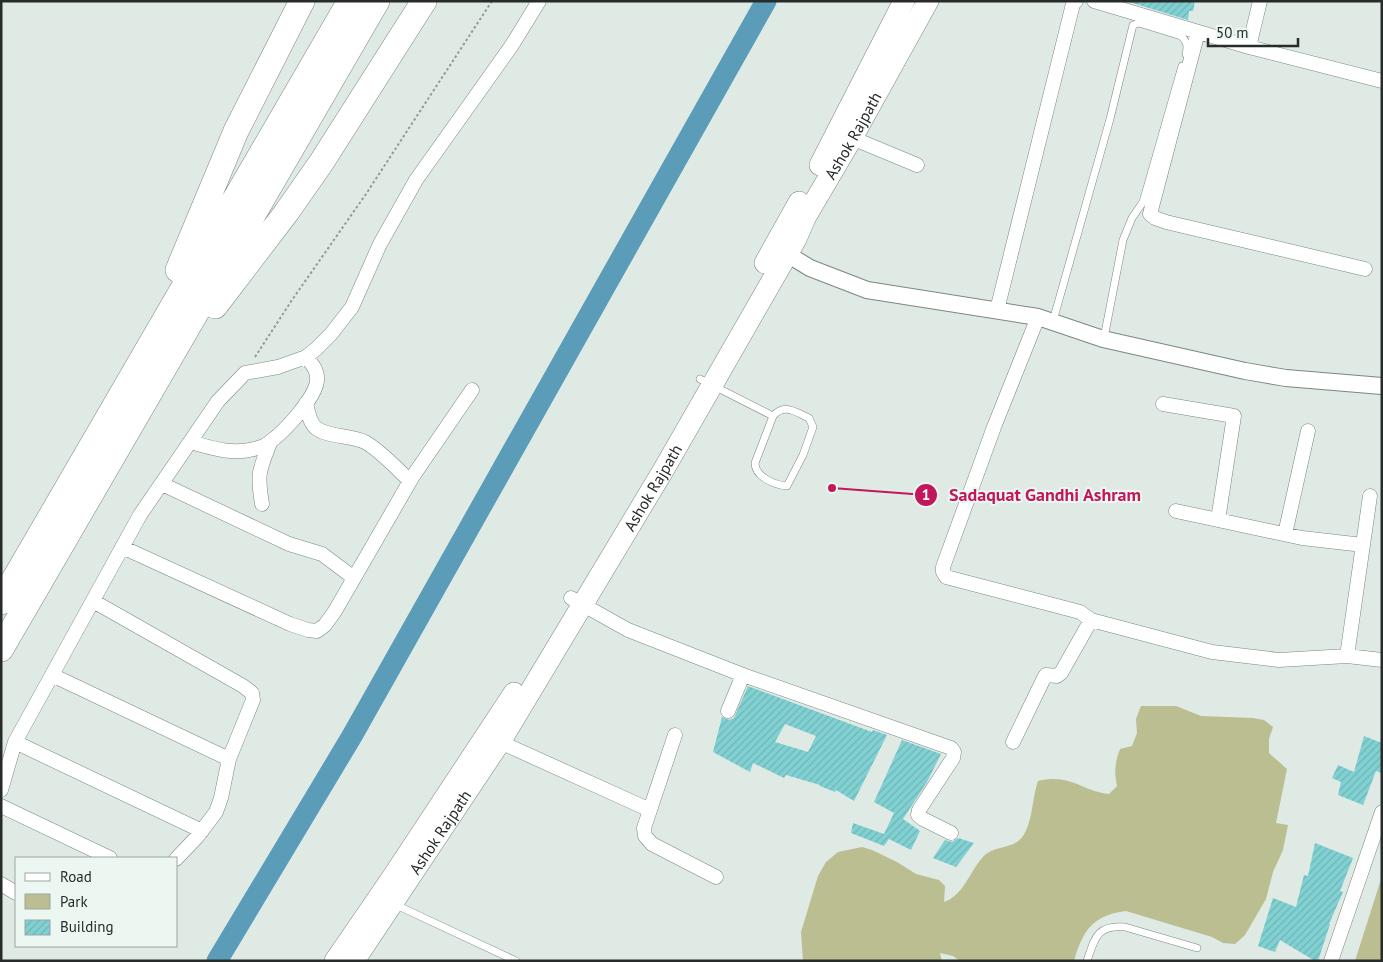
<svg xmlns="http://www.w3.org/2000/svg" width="1383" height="962" font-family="'PT Sans',sans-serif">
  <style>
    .green { fill: #babe90 }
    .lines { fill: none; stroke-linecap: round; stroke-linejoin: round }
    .river { stroke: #5b9db8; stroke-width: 21 }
    .building { fill: url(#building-hatch); fill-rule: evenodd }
    .service-casing { stroke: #7c8682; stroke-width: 8 }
    .minor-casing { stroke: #7c8682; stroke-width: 15 }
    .tertiary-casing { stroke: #7c8682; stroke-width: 18 }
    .primary-casing { stroke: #7c8682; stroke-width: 22 }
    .motorway-casing { stroke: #7c8682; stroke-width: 26 }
    .path { stroke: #929a97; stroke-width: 2; stroke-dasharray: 2.5 2.5; stroke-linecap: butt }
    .service { stroke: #fff; stroke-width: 7 }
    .minor { stroke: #fff; stroke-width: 14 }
    .tertiary { stroke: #fff; stroke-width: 16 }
    .primary { stroke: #fff; stroke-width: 21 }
    .motorway { stroke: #fff; stroke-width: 25 }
    .labels { text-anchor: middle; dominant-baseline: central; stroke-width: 4; stroke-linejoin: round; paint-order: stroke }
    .street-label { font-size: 16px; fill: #272b29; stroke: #ecf7f2 }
    .leader { fill: none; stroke: #c2185b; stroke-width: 2 }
    .callout-dot { fill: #c2185b; stroke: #ecf7f2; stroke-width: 2 }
    .mark-label { font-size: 15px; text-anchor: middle; font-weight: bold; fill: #fff }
    .callout-label { font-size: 18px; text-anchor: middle; font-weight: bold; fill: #c2185b; stroke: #ecf7f2; stroke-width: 4; stroke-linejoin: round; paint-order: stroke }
  </style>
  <defs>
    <pattern id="building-hatch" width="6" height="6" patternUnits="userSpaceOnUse" patternTransform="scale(1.25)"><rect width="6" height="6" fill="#81d1d3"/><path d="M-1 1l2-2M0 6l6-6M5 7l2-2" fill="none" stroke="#6fb4b5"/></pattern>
  </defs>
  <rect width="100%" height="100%" fill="#dfeae5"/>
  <path class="green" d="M1141 706H1176L1201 716 1253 718 1264 720 1273 727 1269 739V753L1287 769 1276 823 1288 825 1283 850 1273 872 1266 899 1245 935 1235 944 1223 943 1212 937 1126 911C1093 915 1083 930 1074 961H960L953 956 940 953 942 961H803L801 932 818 876 826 862 838 852 862 847 872 850 897 862 916 874 939 880 945 886 944 902C965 895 971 867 986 854 998 845 1014 849 1023 836 1033 821 1032 798 1038 781 1070 773 1082 791 1109 794L1117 786C1114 772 1115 762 1120 749L1132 746 1137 733 1136 719Z
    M1382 876V961H1355Z"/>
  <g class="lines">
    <path class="river" d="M217 961 352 736 766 1"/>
  </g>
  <path class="building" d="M1126 1H1195L1193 11H1189L1188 20Z
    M748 686 872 732 873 730 887 735 854 801 836 790 835 792 820 786V785L786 775 784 778 753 763 750 772 713 752 722 717 729 720 734 718ZM785 724 816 736 808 752 775 742Z
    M1364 736 1382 743V773L1376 771 1363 805 1338 795 1341 782 1332 778 1338 765 1354 772Z
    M902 740 941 754 927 782 903 819 920 831 911 850 889 839 884 846 851 833 853 823 884 834 894 813 874 802Z
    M958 838 974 843 956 867 933 858 945 840 952 842Z
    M1315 843 1353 858 1340 891 1343 892 1329 924H1330L1318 961H1315L1280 940 1275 952 1258 946 1273 898 1296 907 1304 875 1308 876Z"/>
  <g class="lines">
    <g class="service-casing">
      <path id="service" d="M1053 321 1110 119 1133 25 1139 23 1181 36C1187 41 1188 46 1186 54
        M1104 338 1123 240 1132 218 1143 202 1182 66
        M700 379 773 416C785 403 795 412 809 418L813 427 803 455 787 486C775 485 755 477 755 463L773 416
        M394 904 516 961
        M1087 961C1095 937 1097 925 1125 927L1197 948"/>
    </g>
    <g class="minor-casing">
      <path id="minor" d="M1094 1 1249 47
        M1260 1 1249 47 1382 81
        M1198 32 1150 214 1155 218 1166 222 1365 269
        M852 138 917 165
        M997 310 1073 4 1076 1
        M1038 317 994 427 943 567V572L946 577 1080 612 1091 620 1212 652 1279 660 1347 656 1382 660
        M306 403C308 411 309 422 316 428 327 437 350 435 365 442 381 451 396 468 410 481
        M1163 404 1234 416 1218 520
        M190 442C212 448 231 455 254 449 259 448 267 445 271 441 285 431 315 398 317 381 318 371 313 365 306 357
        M162 484 289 544 322 554 354 578
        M262 504C257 473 259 471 270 443
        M1176 511 1302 538 1363 545
        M1285 534 1308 431
        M122 547 290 624 308 630 317 631 325 625 335 611 413 476 472 390
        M571 598 628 630 743 675 951 748 954 752 953 758 919 810 918 815 923 819 951 833
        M93 601 243 686 252 693 253 700 229 759 221 798 216 812 197 837 176 859
        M1347 656 1370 496
        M52 675 229 759
        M728 711 743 675
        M675 735 644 828 645 836 652 844 716 877
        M495 737 500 742 650 810
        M15 742 202 831
        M1013 742 1044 678 1046 675 1057 676 1061 673 1091 620
        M1 790 15 742 140 515 218 401 245 373 278 367 306 357 316 349 331 334 352 307 380 244 416 180 512 45 539 1
        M1 806 110 858
        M1 884 16 893
        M1331 961 1382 812"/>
    </g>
    <g class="tertiary-casing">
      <path id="tertiary" d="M779 249 810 268 867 290 1038 317 1103 339 1245 371 1286 378 1382 386"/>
    </g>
    <g class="primary-casing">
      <g id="primary">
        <path d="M820 165 904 1"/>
        <path d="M765 263 799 202"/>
        <path d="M335 961 394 875 514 693"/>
        <path id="s1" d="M354 961 500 742 664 469 796 239 805 218 852 138 928 1"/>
      </g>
    </g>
    <g class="motorway-casing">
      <path id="motorway" d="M178 270 236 131 302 1
        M215 306 286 213 321 163 424 1
        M1 602 350 1
        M1 649 377 1"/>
    </g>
    <path class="path" d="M255 357 292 300 366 194 492 1"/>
    <use href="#service" class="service"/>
    <use href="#minor" class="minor"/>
    <use href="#tertiary" class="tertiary"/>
    <use href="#primary" class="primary"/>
    <use href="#motorway" class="motorway"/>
  </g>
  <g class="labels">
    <g class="street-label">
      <text stroke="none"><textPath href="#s1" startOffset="965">Ashok Rajpath</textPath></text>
      <text stroke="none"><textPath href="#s1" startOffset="560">Ashok Rajpath</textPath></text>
      <text stroke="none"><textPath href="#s1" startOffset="155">Ashok Rajpath</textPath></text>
    </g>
  </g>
  <path class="leader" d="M832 488L926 495"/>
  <g class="callout-dot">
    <circle cx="832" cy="488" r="5"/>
    <circle cx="926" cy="495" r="12"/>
  </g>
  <g class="mark-label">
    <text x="926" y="500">1</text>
  </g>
  <g class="callout-label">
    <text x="1045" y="501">Sadaquat Gandhi Ashram</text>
  </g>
  <rect width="1383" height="962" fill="none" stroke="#272b29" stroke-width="5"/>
  <rect x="15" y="857" width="162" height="90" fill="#ecf7f2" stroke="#9da5a2"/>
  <rect x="25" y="873" width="25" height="8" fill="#ffffff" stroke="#9da5a2"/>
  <text x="60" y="882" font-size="15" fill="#272b29">Road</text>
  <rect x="25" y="894" width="25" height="15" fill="#babe90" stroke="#9da5a2"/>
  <text x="60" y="907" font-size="15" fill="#272b29">Park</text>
  <rect x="25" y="920" width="25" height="15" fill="url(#building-hatch)" stroke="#9da5a2"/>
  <text x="60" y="932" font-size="15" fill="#272b29">Building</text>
  <path d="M1208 38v8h90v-8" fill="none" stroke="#272b29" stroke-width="2.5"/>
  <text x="1216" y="38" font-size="15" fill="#272b29" stroke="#ecf7f2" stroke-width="4" paint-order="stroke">50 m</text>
</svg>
